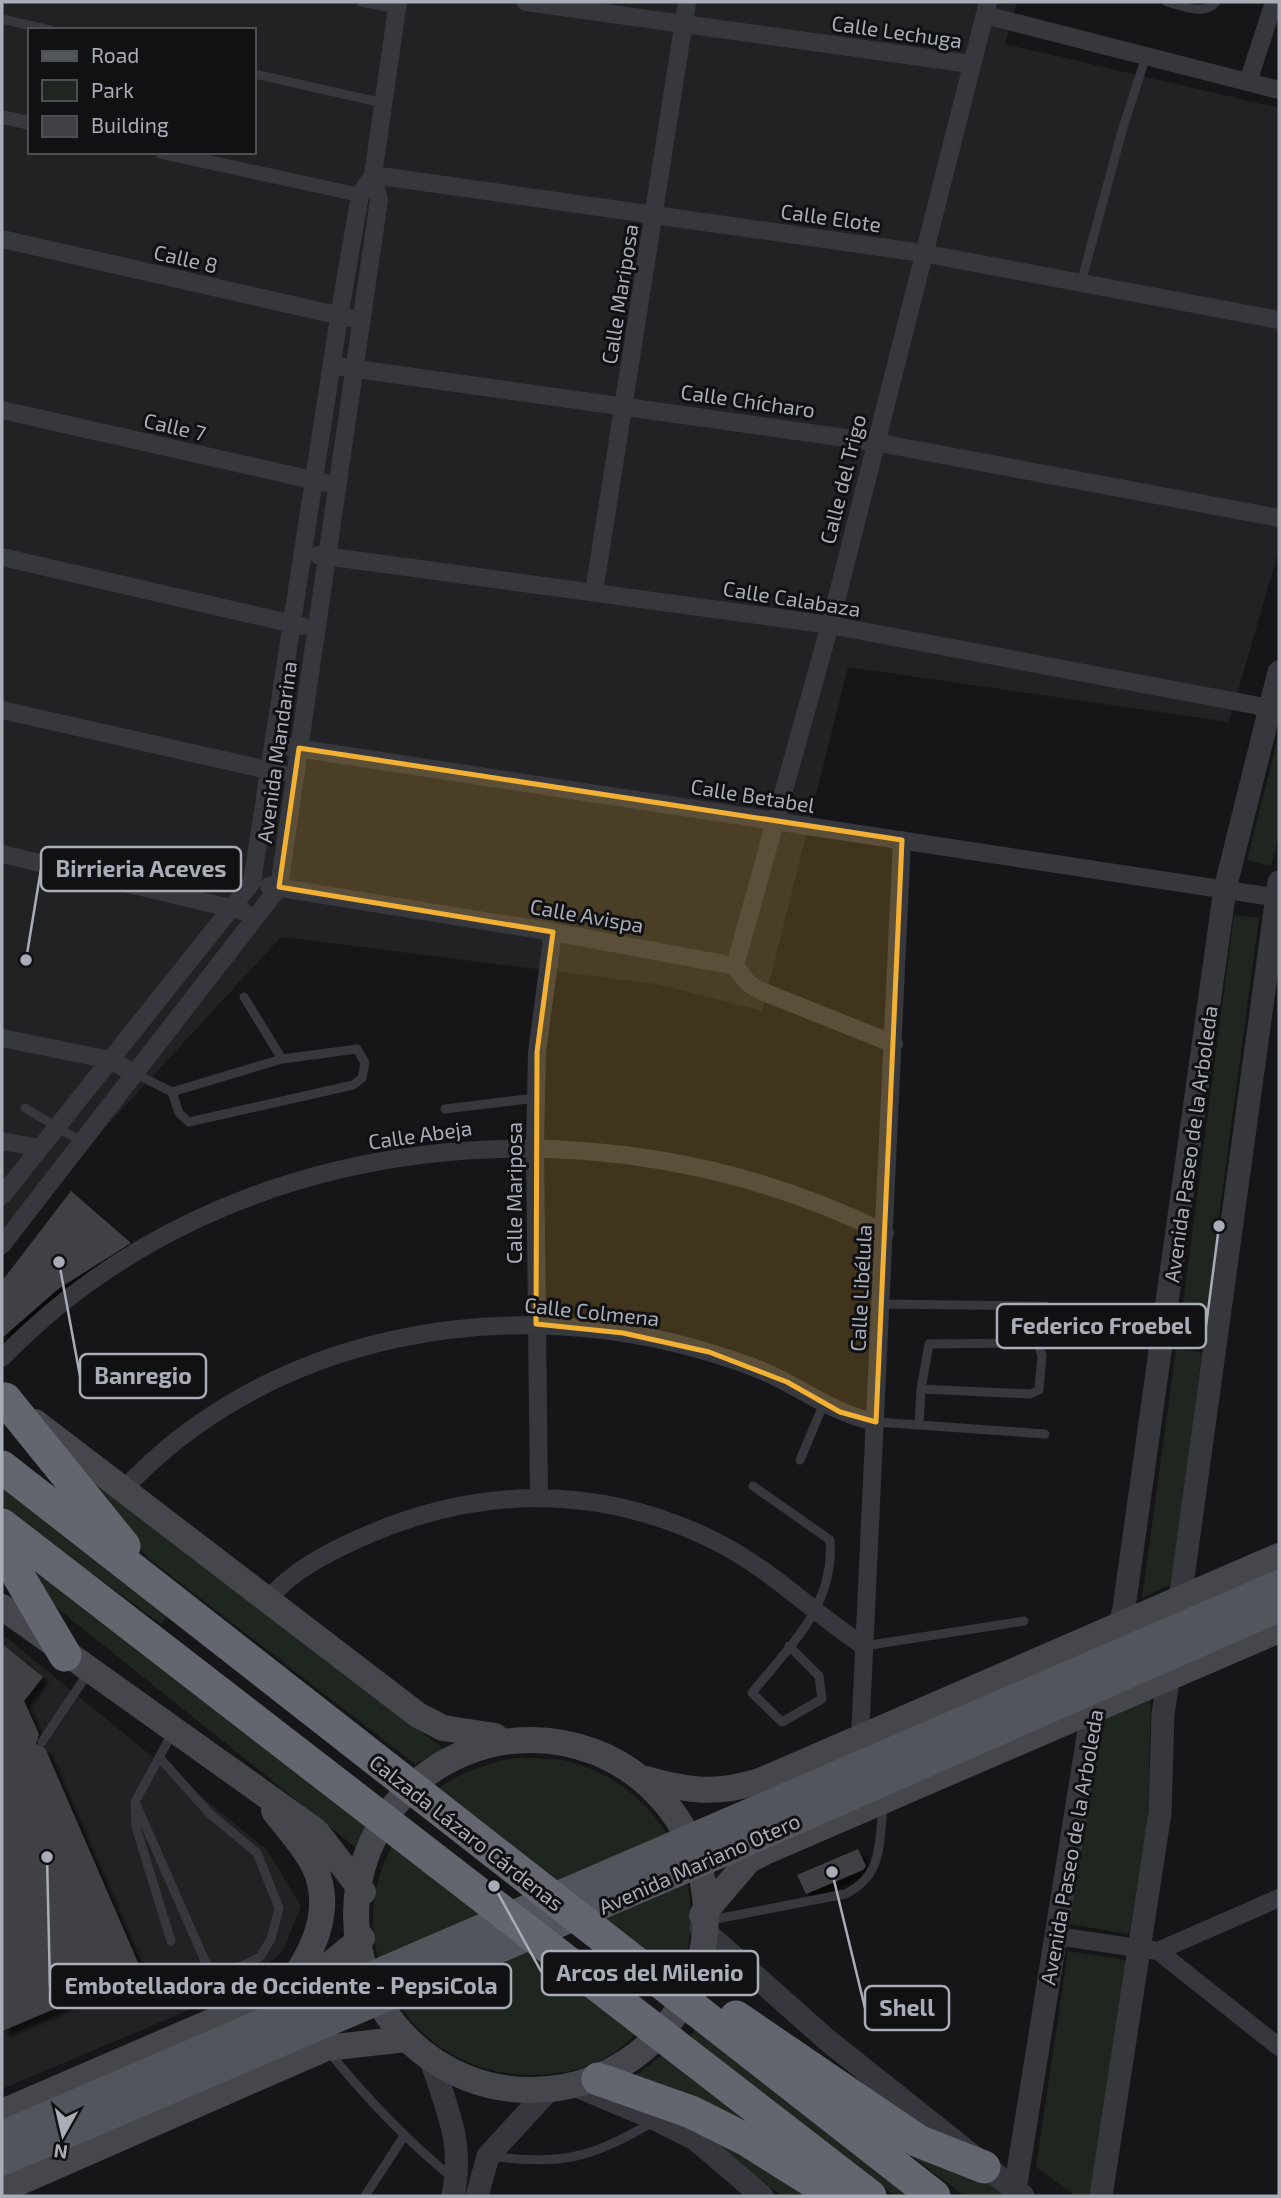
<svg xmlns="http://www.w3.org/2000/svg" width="1281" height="2198" font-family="'Exo 2',sans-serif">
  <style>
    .built { fill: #222225; fill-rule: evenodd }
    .green { fill: #1e261f }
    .building { fill: #404145; filter: url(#shadow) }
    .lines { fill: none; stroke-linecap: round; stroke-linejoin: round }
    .service { stroke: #37383d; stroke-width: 9 }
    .pedestrian { stroke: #37383d; stroke-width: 14 }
    .minor { stroke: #37383d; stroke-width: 18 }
    .tertiary { stroke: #37383d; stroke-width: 23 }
    .secondary { stroke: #45474d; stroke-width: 26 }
    .primary { stroke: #53555c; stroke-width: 28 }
    .motorway { stroke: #63666e; stroke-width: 33 }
    .marked { fill: #f2b134; fill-opacity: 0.2; stroke: #f2b134; stroke-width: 5; stroke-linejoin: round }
    .labels { text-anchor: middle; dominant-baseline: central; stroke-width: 6; stroke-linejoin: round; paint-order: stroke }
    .street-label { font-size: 21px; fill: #a8adb8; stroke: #111113 }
    .leader { fill: none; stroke: #a8adb8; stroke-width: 2.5 }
    .callout-dot { fill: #a8adb8; stroke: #111113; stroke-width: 2.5 }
    .callout { fill: #111113; stroke: #a8adb8; stroke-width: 2.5 }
    .callout-label { font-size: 23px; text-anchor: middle; font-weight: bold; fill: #a8adb8 }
  </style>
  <defs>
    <filter id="shadow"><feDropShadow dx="6" dy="6" stdDeviation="2" flood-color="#0009"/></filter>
  </defs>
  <rect width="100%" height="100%" fill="#161618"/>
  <path class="built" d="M2 2H1017L1005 44 1279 108V549L1229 722 848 667 762 1011 657 984 281 937 103 1130 2 1257ZM30 30H254V152H30Z
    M2 1634 267 1850 301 1906 283 1951 239 1989 2 2089Z"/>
  <path class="green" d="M1279 733V834L1271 866 1247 860Z
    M1234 915 1259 918 1206 1314 1182 1311Z
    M1176 1349 1202 1353 1171 1584 1142 1598Z
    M69 1464 444 1749 415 1764 148 1558Z
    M2 1483 169 1614 161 1624 2 1507Z
    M2 1537 369 1819 355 1847 32 1588Z
    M1151 1694 1148 1819 1129 1934 1068 1924 1101 1717Z
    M514 1758C536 1758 558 1757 578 1764 667 1794 715 1890 679 1977L434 1791C460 1773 484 1764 514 1758Z
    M392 1846 635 2035C627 2042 619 2050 610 2055 588 2069 559 2075 533 2075 414 2076 335 1952 392 1846Z
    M1068 1951 1126 1960 1091 2196H1075L1036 2167Z
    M697 2027 913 2196H895L690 2036Z
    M767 2047 1003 2188 1001 2196H965Z
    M662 2055 853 2196 618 2082 641 2072Z
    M677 2114 816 2196H782Z"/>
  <path class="building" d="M71 1191 131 1243 58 1289 2 1338V1281Z
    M2 1644 43 1677 24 1701 39 1734 36 1744 45 1748 142 1972 2 2031Z
    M858 1849 866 1866 863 1870 806 1894 797 1875Z"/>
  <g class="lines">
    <path class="service" d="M361 2 397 9
      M1167 2C1183 6 1204 16 1216 2
      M2 19 50 30
      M254 74 383 103
      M1081 283 1122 131 1146 56
      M134 1073 172 1092 179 1113 189 1122 353 1085 362 1078 365 1063 357 1049 282 1059 244 997
      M172 1092 282 1059
      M25 1108 82 1142
      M445 1109 536 1098
      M882 1304 1045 1306
      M876 1422 1045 1434
      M919 1424 921 1389 929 1344 1028 1343 1038 1345 1042 1355 1039 1390 1030 1394 921 1389
      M800 1460 824 1403
      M753 1486 830 1540C835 1606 790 1645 752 1693L782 1722 822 1699 819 1676 789 1646
      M864 1646 1024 1621
      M42 1742 88 1673
      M135 1802 213 1979 260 1957 271 1939 279 1908 257 1853 209 1813 159 1757
      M706 1921 845 1894C883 1876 879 1843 883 1806
      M171 1941 136 1827 135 1802 173 1732
      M329 2052C367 2099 407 2141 454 2179
      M490 2156C561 2166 591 2158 653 2122
      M365 2196 404 2136"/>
    <path class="pedestrian" d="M2 117 30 123
      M162 152 360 195"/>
    <path class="minor" d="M526 2 971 64
      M985 15 1279 90
      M1248 82 1274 2
      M373 175 922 253 1279 320
      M2 239 350 318
      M343 367 874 442 1279 518
      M2 410 326 483
      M318 555 830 625 1270 708
      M2 557 302 626
      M594 592 687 2
      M2 710 281 773
      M290 747 1279 898
      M2 854 243 911
      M269 886 553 932 735 966 748 983 759 990 894 1044
      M735 966 830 625 988 2
      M2 1038 110 1060 134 1073
      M2 1141 40 1148
      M2 1196 252 882 339 317 360 195 373 175
      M2 1245 279 887 379 200 373 175 398 2
      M2 1358C228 1124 602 1092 885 1233
      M123 1490C270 1332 508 1291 711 1353 737 1361 765 1370 789 1384 818 1399 843 1416 876 1422
      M539 1497 535 1146 537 1052 553 932
      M267 1601C290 1572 325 1554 358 1539 477 1485 600 1483 717 1542 772 1570 813 1613 864 1646
      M860 1738 902 840
      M1056 1936 1158 1951 1279 2047
      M1158 1951 1279 1898"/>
    <path class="tertiary" d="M1166 1326 1216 1334
      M1178 1614 1279 882
      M1117 1638 1124 1608 1225 889 1279 672
      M701 1928 826 2039 1023 2196
      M432 2063C448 2112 464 2144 453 2196
      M579 2087 657 2120 695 2139 762 2196
      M477 2196 488 2156 545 2094
      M1014 2196 1092 1712 1097 1697
      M1101 2196 1160 1813 1163 1714 1171 1662"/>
    <path class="secondary" d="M35 1422 418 1715 443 1728 495 1736
      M2 1607 316 1831 363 1892
      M356 1915a175 175 0 1 1 350 0a175 175 0 1 1-350 0Z
      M646 1779C690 1791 715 1795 760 1781L1279 1556
      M274 1811C288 1829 306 1848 315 1868 334 1911 312 1954 287 1988
      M702 1915 749 1860 767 1851 1279 1630
      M2 2112 285 1990 319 1973 362 1938
      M2 2190 326 2048 406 2039"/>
    <path class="primary" d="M2 2135 1279 1584
      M2 2162 677 1873 1279 1608"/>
    <path class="motorway" d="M5 1399 124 1546
      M2 1467 934 2196
      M2 1525 870 2196
      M2 1548 65 1655
      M736 2017 918 2141 984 2167
      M598 2079 691 2112 747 2140 836 2196"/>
  </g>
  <path class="marked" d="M299 748 902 840 876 1422 840 1412 787 1382 709 1352 623 1333 536 1324 537 1052 553 932 279 887Z"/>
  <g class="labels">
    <g class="street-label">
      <text transform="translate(897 31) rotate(8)">Calle Lechuga</text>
      <text transform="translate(831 217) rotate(8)">Calle Elote</text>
      <text transform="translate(186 258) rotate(13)">Calle 8</text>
      <text transform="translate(619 294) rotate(-81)">Calle Mariposa</text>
      <text transform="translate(748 400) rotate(8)">Calle Chícharo</text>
      <text transform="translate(175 426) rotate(13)">Calle 7</text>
      <text transform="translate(842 479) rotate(-76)">Calle del Trigo</text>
      <text transform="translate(792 598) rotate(9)">Calle Calabaza</text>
      <text transform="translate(276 752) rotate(-82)">Avenida Mandarina</text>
      <text transform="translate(753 795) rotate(9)">Calle Betabel</text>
      <text transform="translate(587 915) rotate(10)">Calle Avispa</text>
      <text transform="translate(420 1134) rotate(-8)">Calle Abeja</text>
      <text transform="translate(1190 1144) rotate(-82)">Avenida Paseo de la Arboleda</text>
      <text transform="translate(513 1193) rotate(-90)">Calle Mariposa</text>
      <text transform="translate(860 1288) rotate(-87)">Calle Libélula</text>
      <text transform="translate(592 1311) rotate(6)">Calle Colmena</text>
      <text transform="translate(467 1832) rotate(38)">Calzada Lázaro Cárdenas</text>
      <text transform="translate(1071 1847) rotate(-80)">Avenida Paseo de la Arboleda</text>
      <text transform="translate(699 1863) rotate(-24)">Avenida Mariano Otero</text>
    </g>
  </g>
  <path class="leader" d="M26 960L41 869M1219 1226L1206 1326M59 1262L80 1376M494 1886L542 1973M47 1857L50 1986M832 1872L865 2008"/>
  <g class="callout-dot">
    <circle cx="26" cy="960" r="7"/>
    <circle cx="1219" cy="1226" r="7"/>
    <circle cx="59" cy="1262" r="7"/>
    <circle cx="494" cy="1886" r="7"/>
    <circle cx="47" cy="1857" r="7"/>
    <circle cx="832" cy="1872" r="7"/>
  </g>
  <g class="callout">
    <rect x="41" y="847" width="200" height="44" rx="7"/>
    <rect x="997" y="1304" width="209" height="44" rx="7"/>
    <rect x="80" y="1354" width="126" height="44" rx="7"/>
    <rect x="542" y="1951" width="216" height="44" rx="7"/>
    <rect x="50" y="1964" width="461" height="44" rx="7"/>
    <rect x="865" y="1986" width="84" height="44" rx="7"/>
  </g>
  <g class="callout-label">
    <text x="141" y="877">Birrieria Aceves</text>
    <text x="1101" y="1334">Federico Froebel</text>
    <text x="143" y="1384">Banregio</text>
    <text x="650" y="1981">Arcos del Milenio</text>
    <text x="281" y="1994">Embotelladora de Occidente - PepsiCola</text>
    <text x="907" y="2016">Shell</text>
  </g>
  <rect width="1281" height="2198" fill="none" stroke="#a8adb8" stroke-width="7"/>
  <rect x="28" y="28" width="228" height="126" fill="#111113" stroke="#4d4f55" stroke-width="2"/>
  <rect x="42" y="51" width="35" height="10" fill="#53555c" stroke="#4d4f55" stroke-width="2"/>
  <text x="91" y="63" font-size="21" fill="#a8adb8">Road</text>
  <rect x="42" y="80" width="35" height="21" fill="#1e261f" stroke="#4d4f55" stroke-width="2"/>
  <text x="91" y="98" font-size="21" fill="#a8adb8">Park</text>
  <rect x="42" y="116" width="35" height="21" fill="#404145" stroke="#4d4f55" stroke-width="2"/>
  <text x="91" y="133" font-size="21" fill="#a8adb8">Building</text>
  <g transform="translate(63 2135) rotate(188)" stroke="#111113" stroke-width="5" paint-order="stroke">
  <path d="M0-5L12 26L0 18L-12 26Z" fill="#a8adb8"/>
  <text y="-10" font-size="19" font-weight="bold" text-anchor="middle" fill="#a8adb8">N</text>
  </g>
</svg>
